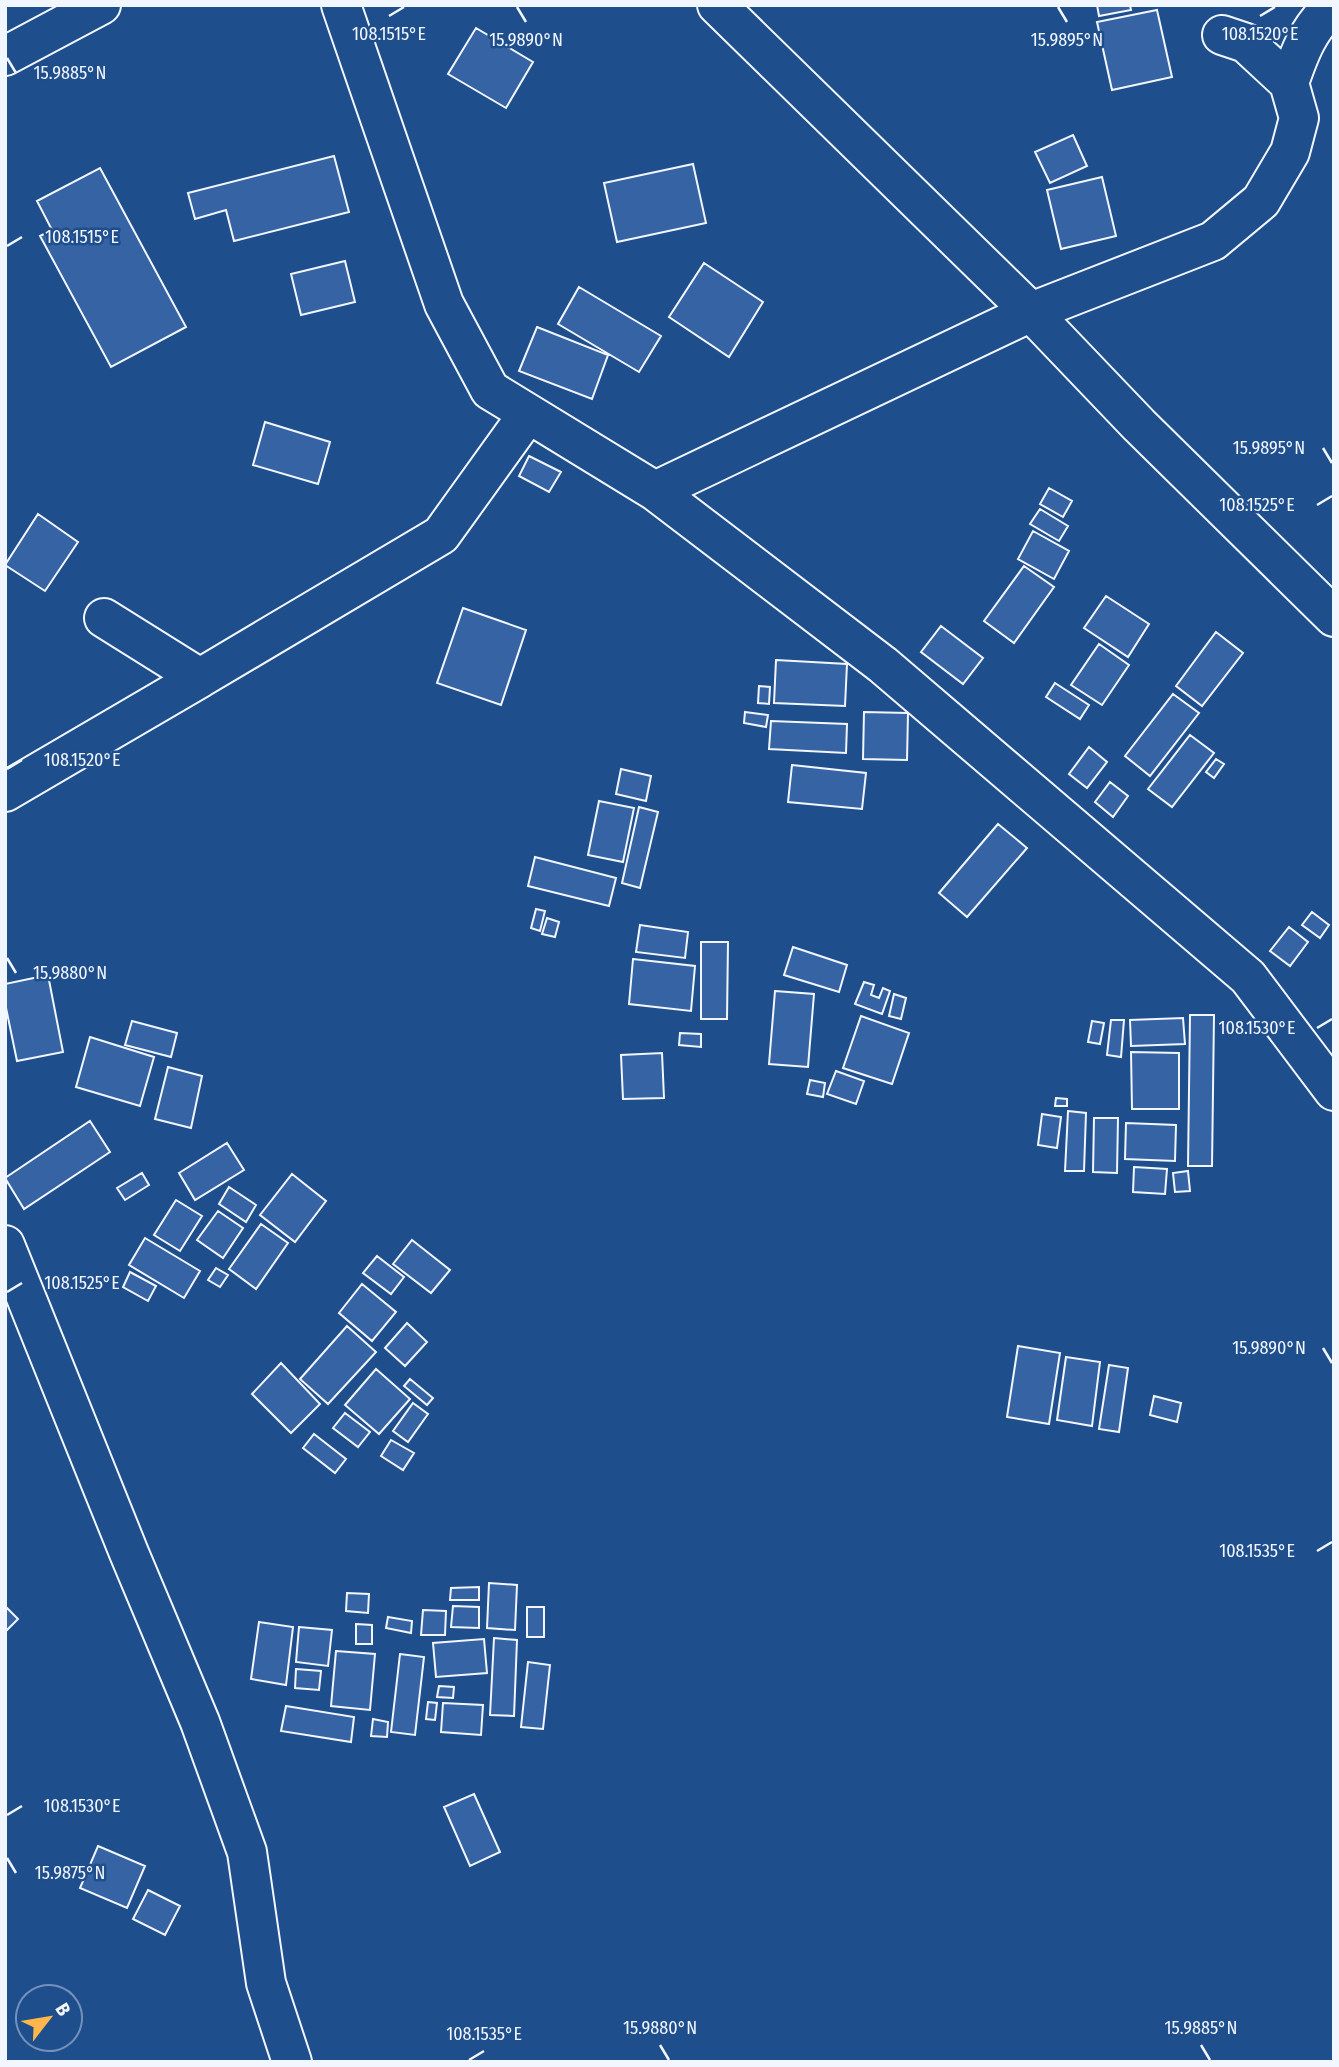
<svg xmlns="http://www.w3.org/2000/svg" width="1339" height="2067" font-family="'Fira Sans Condensed',sans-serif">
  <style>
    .building { fill: #3563a3; stroke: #f2f6ff; stroke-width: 2 }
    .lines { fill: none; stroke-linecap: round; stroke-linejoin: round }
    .minor-casing { stroke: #f2f6ff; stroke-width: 42 }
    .minor { stroke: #1f4e8c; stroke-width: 38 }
    .ticks { fill: none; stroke: #f2f6ff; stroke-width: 2.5 }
    .ticks-label { font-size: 18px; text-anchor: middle; fill: #f2f6ff; stroke: #1f4e8c; stroke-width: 5; stroke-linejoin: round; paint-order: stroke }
  </style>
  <rect width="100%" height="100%" fill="#1f4e8c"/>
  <path class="building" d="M1097 5H1130L1131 10 1099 16Z
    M1157 10 1172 77 1112 90 1097 22Z
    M476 28 533 62 506 108 448 74Z
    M1073 135 1087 166 1050 183 1035 152Z
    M334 156 349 212 234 241 226 210 195 219 188 193Z
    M693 164 706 223 617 242 604 183Z
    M100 168 186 327 111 367 40 236 52 230 37 201Z
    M1102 177 1116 236 1061 249 1047 190Z
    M345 261 355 302 301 315 291 274Z
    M704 263 763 302 729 357 669 317Z
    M579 287 661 336 639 372 558 324Z
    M537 327 608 355 592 399 519 371Z
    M265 422 330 442 318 484 253 465Z
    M529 456 561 472 549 492 519 476Z
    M1049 488 1072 501 1063 517 1040 504Z
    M1040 509 1068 526 1059 541 1030 524Z
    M38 514 78 542 45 591 5 565Z
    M1033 531 1069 551 1054 579 1018 559Z
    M1024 566 1054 587 1014 643 984 621Z
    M1106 596 1149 624 1128 657 1084 628Z
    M463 608 526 630 501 705 437 683Z
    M941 626 983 658 963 684 921 652Z
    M1216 632 1243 653 1202 706 1176 686Z
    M1099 644 1129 665 1102 705 1071 685Z
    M776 660 847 664 845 706 774 703Z
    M1055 683 1089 705 1080 719 1046 697Z
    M759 686 770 687 769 704 758 703Z
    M1173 694 1199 713 1150 776 1125 756Z
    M745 712 768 715 766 727 744 723Z
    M864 712 908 713 907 760 863 759Z
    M771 721 847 724 846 753 769 749Z
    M1190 735 1214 753 1172 807 1148 789Z
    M1089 747 1107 762 1087 788 1069 774Z
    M1216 759 1224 764 1214 778 1206 772Z
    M792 765 866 773 862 809 788 802Z
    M621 769 651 776 646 801 616 794Z
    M1110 782 1128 796 1113 817 1095 802Z
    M599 801 634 808 623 862 588 855Z
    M639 807 658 812 640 888 622 883Z
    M998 824 1027 848 967 917 939 893Z
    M535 857 616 878 609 906 528 886Z
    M536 909 545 911 540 931 531 928Z
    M1312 912 1329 925 1320 938 1302 925Z
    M547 918 559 922 555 937 542 934Z
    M640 925 688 932 685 958 636 952Z
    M1289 927 1308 942 1290 966 1270 951Z
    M701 942H728L727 1019H701Z
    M793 947 847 965 839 992 784 975Z
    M633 959 695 966 691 1011 629 1004Z
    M48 975 63 1052 17 1061 5 1003V984Z
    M864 982 874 985 871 995 879 998 883 988 890 991 882 1014 855 1004Z
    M775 991 814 994 808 1067 769 1064Z
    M894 994 906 998 901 1019 889 1016Z
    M1190 1015H1214L1212 1166H1188Z
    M861 1016 909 1033 892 1084 843 1068Z
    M1183 1018 1185 1044 1131 1046 1130 1020Z
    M1111 1020H1124L1121 1057 1107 1055Z
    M132 1021 177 1033 171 1057 125 1045Z
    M1092 1021 1104 1023 1100 1044 1088 1042Z
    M680 1033 701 1034V1047L679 1045Z
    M90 1037 154 1057 140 1106 76 1087Z
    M1131 1052 1179 1053V1109H1132Z
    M662 1053 664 1098 623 1099 621 1055Z
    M168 1067 202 1076 191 1128 155 1119Z
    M836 1071 864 1081 856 1104 827 1094Z
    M810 1080 825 1083 823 1097 807 1094Z
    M1056 1098 1067 1099V1106H1055Z
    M1068 1111 1086 1113 1084 1171H1065Z
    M1042 1114 1061 1117 1057 1148 1038 1145Z
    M1094 1118H1118L1117 1173 1093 1172Z
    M90 1121 110 1152 24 1209 5 1178Z
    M1126 1123 1176 1125 1175 1161 1125 1159Z
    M227 1143 244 1170 195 1200 179 1173Z
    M1134 1167 1167 1169 1165 1194 1133 1192Z
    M1188 1171 1190 1191 1175 1192 1173 1173Z
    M142 1173 149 1185 125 1200 117 1188Z
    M292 1174 326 1201 295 1242 260 1215Z
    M229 1187 256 1205 246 1222 219 1204Z
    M176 1200 202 1216 180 1251 154 1235Z
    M218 1211 243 1228 223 1258 197 1240Z
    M261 1224 288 1243 256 1289 229 1269Z
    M145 1238 200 1271 184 1298 129 1265Z
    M412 1240 450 1270 431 1293 393 1264Z
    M377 1256 404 1277 391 1294 363 1273Z
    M216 1268 228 1275 220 1287 208 1280Z
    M130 1272 156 1286 148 1301 123 1287Z
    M362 1284 396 1312 372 1341 339 1313Z
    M407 1323 427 1342 405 1366 385 1348Z
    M347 1326 376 1352 328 1404 300 1379Z
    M1018 1346 1060 1353 1049 1424 1007 1417Z
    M1066 1357 1100 1362 1092 1426 1057 1420Z
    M281 1363 320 1404 291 1433 252 1394Z
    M1109 1365 1128 1368 1119 1432 1099 1429Z
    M376 1369 410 1399 379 1434 345 1405Z
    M410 1379 433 1398 427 1405 404 1386Z
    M1154 1396 1181 1403 1177 1422 1150 1415Z
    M413 1403 428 1414 408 1442 393 1431Z
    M345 1413 370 1432 358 1447 333 1428Z
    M314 1434 346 1459 335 1473 303 1448Z
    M391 1440 414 1453 403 1470 381 1456Z
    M489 1583 517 1585 515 1630 487 1628Z
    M479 1587V1600H450L451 1588Z
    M347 1593 369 1594 368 1613 346 1611Z
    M5 1606 18 1619 5 1632Z
    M453 1606 479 1607V1628L451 1627Z
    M527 1607H544V1637H527Z
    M423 1610 446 1611 445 1635H421Z
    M388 1617 412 1621 411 1633 386 1628Z
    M259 1622 293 1627 286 1685 251 1679Z
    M356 1624 372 1625V1644H356Z
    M299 1627 332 1630 328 1666 296 1662Z
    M494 1638 517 1640 514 1716 490 1715Z
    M484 1639 487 1673 436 1677 433 1643Z
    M336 1651 375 1654 370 1710 331 1706Z
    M400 1654 424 1657 415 1735 391 1732Z
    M528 1662 550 1665 543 1729 521 1727Z
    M296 1669 321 1671 319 1690 295 1688Z
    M439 1686 454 1687 453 1698 437 1697Z
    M428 1702 437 1703 435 1720 426 1719Z
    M443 1703 483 1705 481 1735 441 1732Z
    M286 1706 354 1717 351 1742 281 1731Z
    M373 1719 388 1722 387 1737 371 1736Z
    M474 1794 500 1852 470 1866 444 1807Z
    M98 1846 145 1866 127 1908 80 1888Z
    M148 1890 180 1906 165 1935 133 1919Z"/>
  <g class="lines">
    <g class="minor-casing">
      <path id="minor" d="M341 5 444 304 490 390 655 491 883 665 1248 977 1334 1091
        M717 5 1031 312 1139 425 1334 617
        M5 56 101 5
        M1289 83C1299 54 1309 26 1334 6
        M655 491 1031 312 1213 241 1261 201 1290 152 1299 118 1289 83 1246 43 1222 35
        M104 618 200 678 441 535 528 414
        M5 792 200 678
        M5 1245 129 1553 200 1722 247 1852 266 1983 292 2062"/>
    </g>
    <use href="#minor" class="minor"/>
  </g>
  <path class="ticks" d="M517 7 526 22M1058 7 1067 22M389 16 404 7M1260 16 1275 7M7 58 16 73M7 246 22 237M1323 448 1332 463M1317 505 1332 496M7 769 22 760M7 958 16 973M1317 1028 1332 1019M7 1292 22 1283M1323 1348 1332 1363M1317 1551 1332 1542M7 1815 22 1806M7 1858 16 1873M660 2045 669 2060M1201 2045 1210 2060M469 2060 484 2051"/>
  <g class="ticks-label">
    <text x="389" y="40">108.1515°E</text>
    <text x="1260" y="40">108.1520°E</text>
    <text x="526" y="46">15.9890°N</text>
    <text x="1067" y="46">15.9895°N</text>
    <text x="70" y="79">15.9885°N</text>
    <text x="82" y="243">108.1515°E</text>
    <text x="1269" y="454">15.9895°N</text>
    <text x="1257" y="511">108.1525°E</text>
    <text x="82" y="766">108.1520°E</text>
    <text x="70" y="979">15.9880°N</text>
    <text x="1257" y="1034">108.1530°E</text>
    <text x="82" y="1289">108.1525°E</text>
    <text x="1269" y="1354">15.9890°N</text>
    <text x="1257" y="1557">108.1535°E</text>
    <text x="82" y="1812">108.1530°E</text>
    <text x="70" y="1879">15.9875°N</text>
    <text x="660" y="2034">15.9880°N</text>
    <text x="1201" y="2034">15.9885°N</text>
    <text x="484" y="2040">108.1535°E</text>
  </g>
  <rect width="1339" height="2067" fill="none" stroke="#f2f6ff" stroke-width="14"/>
  <g transform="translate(49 2018) rotate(59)"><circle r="33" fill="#1f4e8c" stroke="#7391ba" stroke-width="2"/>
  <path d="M0-5L12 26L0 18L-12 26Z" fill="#ffb74d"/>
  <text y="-10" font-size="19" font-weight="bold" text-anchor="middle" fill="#f2f6ff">B</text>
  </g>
</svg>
